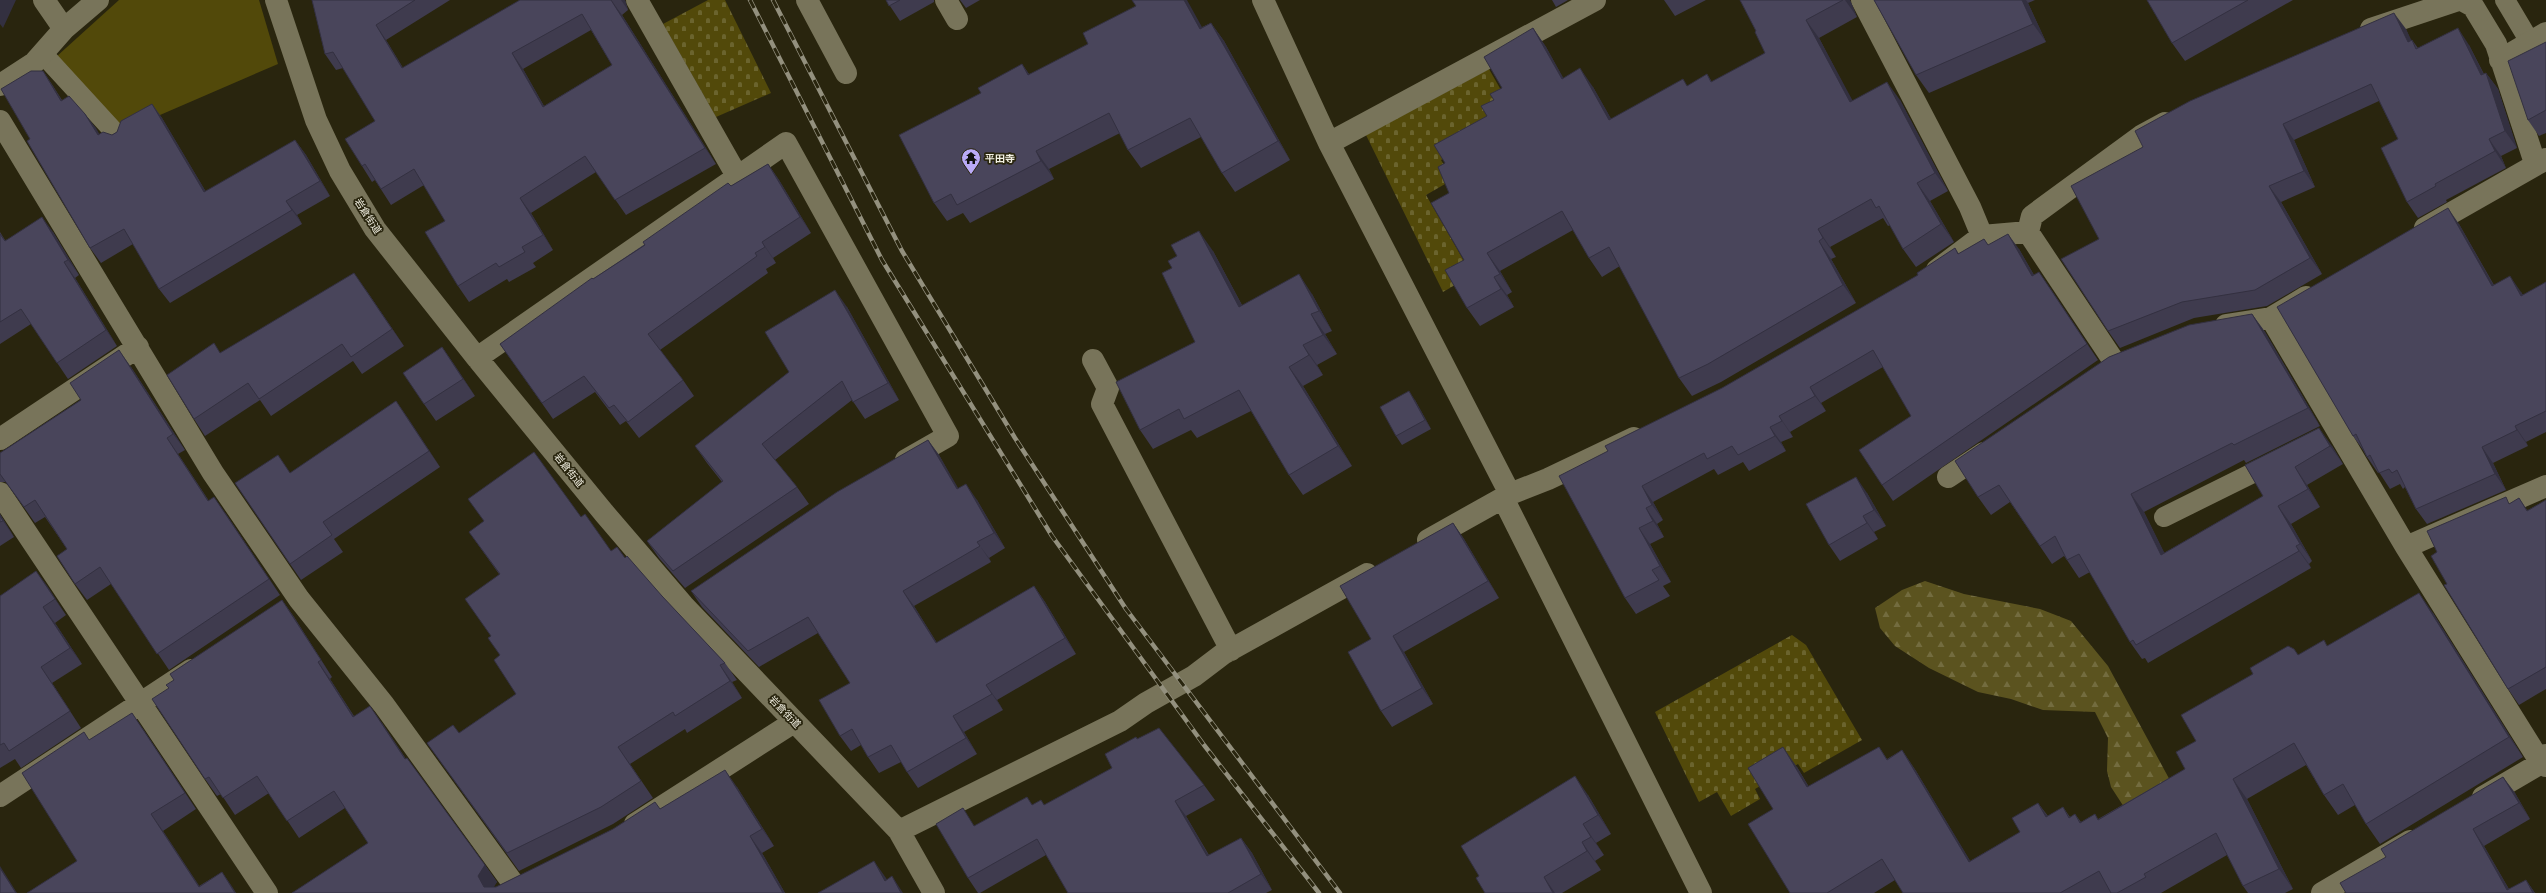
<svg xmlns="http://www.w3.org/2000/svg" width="2546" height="893" font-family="Arial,'Noto Sans JP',sans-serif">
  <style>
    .forest { fill: url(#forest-firs) }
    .cemetery { fill: url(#cemetery-stones) }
    .pitch { fill: #52490a }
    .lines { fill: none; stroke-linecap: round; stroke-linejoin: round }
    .service { stroke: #78745a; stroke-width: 20 }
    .minor { stroke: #78745a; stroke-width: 22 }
    .rail-casing { stroke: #93907e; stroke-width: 4.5 }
    .rail { stroke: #29250e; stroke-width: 3; stroke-dasharray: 9; stroke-linecap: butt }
    .wall { fill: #3f3b4e; fill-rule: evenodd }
    .shaded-wall { fill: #333040 }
    .building { fill: #49455b; stroke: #333040; fill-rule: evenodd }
    .labels { text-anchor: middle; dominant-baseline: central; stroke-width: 3.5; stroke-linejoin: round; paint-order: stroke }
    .poi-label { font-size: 10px; font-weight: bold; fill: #f3f1e3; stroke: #29250e; text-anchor: start }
    .street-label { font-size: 10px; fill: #f3f1e3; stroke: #29250e }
  </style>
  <defs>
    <pattern id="forest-firs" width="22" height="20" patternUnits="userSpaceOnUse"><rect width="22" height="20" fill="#5b531f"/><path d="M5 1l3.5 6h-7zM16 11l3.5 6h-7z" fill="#736c3f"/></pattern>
    <pattern id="cemetery-stones" width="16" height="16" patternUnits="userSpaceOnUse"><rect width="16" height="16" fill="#52490a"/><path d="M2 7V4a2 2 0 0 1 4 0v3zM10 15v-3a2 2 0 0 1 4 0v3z" fill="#6b642e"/></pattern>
  </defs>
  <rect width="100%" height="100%" fill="#29250e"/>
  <path class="forest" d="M1925 581 1964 594 2040 609 2071 621 2108 666 2172 784 2124 807 2111 787 2107 771 2108 738 2095 712 2043 710 2011 699 1978 692 1929 668 1895 646 1880 628 1875 608 1902 590Z"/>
  <path class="cemetery" d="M708 0H725L771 93 716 117 663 24Z
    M1489 69 1510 106 1493 130 1441 160 1452 180 1426 195 1472 275 1443 292 1366 135Z
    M1792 635 1806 645 1862 740 1804 773 1798 764 1755 789 1760 799 1731 816 1717 792 1699 802 1655 712Z"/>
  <path class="pitch" d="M119 0H259L278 64 123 131 56 57Z"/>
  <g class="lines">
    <path class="service" d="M2505 0 2530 42
      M43 54 120 138
      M2164 517 2275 462"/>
    <path class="minor" d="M44 0 64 29
      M276 0 316 120 340 171 375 229 477 358 604 513 683 605 899 831 934 893
      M637 0 737 176
      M807 0 846 73
      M946 0 957 19
      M1263 0 1329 143 1510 494
      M1862 0 1970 207 1982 236
      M2462 0 2473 6 2496 44 2535 163
      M2371 29 2458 0
      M2500 60 2546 33
      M0 85 34 63 64 29 98 0
      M0 121 213 473 299 599 384 705 515 886
      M1329 143 1595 0
      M2425 228 2546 159
      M2028 232 2032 216 2141 136 2165 123
      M1937 270 1982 236 2028 232 2115 363
      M2271 318 2406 547 2541 763 2546 766
      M2226 325 2271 318 2306 297
      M477 358 786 143 948 436 906 460
      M1093 360 1108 388 1102 404 1231 650
      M0 439 138 347
      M1948 477 1984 453
      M0 493 267 893
      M1503 498 1701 893
      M1428 540 1510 494 1548 479 1634 438
      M2406 547 2546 486
      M0 796 191 670
      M2483 797 2541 763 2546 755
      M635 824 794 722
      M899 831 1120 721 1146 703 1194 676 1223 654 1367 574
      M2322 893 2410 841"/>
    <g class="rail-casing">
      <path id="rail" d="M750 0 882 260 1052 536 1204 745 1319 893
        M773 0 902 251 1015 438 1126 609 1340 893"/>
    </g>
    <use href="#rail" class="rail"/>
  </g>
  <path class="wall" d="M312 0H450L386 40 403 68 520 0H625L628 10 622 15 716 164 626 215 596 172 531 213 553 250 533 263 536 267 509 282 507 279 469 302 458 286 445 221 424 185 391 205 375 180 372 182 362 166 375 121 343 68 336 70 325 54ZM591 30 612 65 544 106 523 69Z
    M886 0H934V2L900 21Z
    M960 0H980L966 8Z
    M1552 0H1568L1556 7Z
    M1664 0H1706L1675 16Z
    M1740 0H1850L1857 17 1819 38 1852 101 1900 100 1948 191 1930 201 1954 242 1916 267 1903 249 1890 225 1888 226 1883 218 1830 247 1836 257 1831 259 1856 303 1721 382 1692 396 1679 378 1620 266 1602 277 1589 258 1573 230 1500 271 1512 292 1507 295 1514 307 1480 326 1467 308 1464 260 1449 193 1445 163 1487 116 1494 100 1502 88 1533 28 1546 47 1563 78 1593 87 1611 119 1688 86 1707 74 1712 82 1765 53 1756 31Z
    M1874 0H2035L2028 3 2046 42 1929 93 1916 75Z
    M2147 0H2293L2185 61 2172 43Z
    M1211 23 1224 41 1290 160 1235 192 1222 173 1201 137 1141 168 1128 150 1120 133 1049 169 1054 179 970 223 963 213 947 221 934 203 981 93 1022 64 1029 74 1202 27Z
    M2406 29 2411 41 2412 40 2418 48 2469 45 2484 74 2486 73 2498 89 2517 148 2501 156 2506 168 2446 200 2447 202 2418 218 2407 202 2398 139 2379 101 2294 140 2315 187 2281 202 2322 274 2267 306 2194 318 2120 348 2108 331 2099 239Z
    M2546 42V133L2539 136 2528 120Z
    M43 71 53 86 62 100 85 114 99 134 112 135 117 132 152 104 162 118 206 192 295 140 306 155 330 196 297 215 302 224 170 303 159 289 133 244 101 263 90 248 30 139Z
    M768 164 779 180 811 233 773 258 776 263 766 269 768 273 660 350 683 380 694 396 639 438 626 421 620 425 595 392 553 419 500 344 593 279 731 186Z
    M2459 224 2494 285 2521 292 2523 295 2546 282V432L2526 442 2528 446 2493 463 2506 490 2427 524 2416 509 2405 487 2403 489 2400 484 2390 489 2379 472 2378 473 2367 457 2363 450 2353 436Z
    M0 232 5 240 53 232 79 275 75 278 117 346 68 379 31 324 0 344Z
    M1984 239 1988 245 2019 249 2034 275 2050 288 2098 360 1893 501 1882 485 1911 416 1883 367 1821 403 1826 411 1790 432 1793 437 1781 442 1786 451 1749 471 1743 462 1718 475 1714 469 1653 502 1663 520 1657 524 1664 537 1650 544 1671 582 1663 586 1670 596 1636 614 1625 598 1608 451 1722 388 1918 275 1955 248 1959 254Z
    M1213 251 1242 305 1312 294 1332 331 1325 334 1337 354 1317 365 1323 375 1303 386 1352 466 1303 495 1289 475 1251 411 1197 438 1191 430 1153 449 1140 430 1195 342Z
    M366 290 404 346 362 374 353 361 271 416 260 400 205 436 194 419 221 352Z
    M847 307 899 400 865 419 852 400 775 460 797 487 809 504 685 588 659 558 647 541 722 482 707 463 695 446 789 372Z
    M2252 314 2265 332 2320 426 2246 463 2244 460 2144 512 2164 553 2263 496 2245 465 2332 446 2343 464 2307 485 2320 507 2291 524 2312 561 2309 564 2311 568 2148 663 2145 658 2142 659 2130 642 2090 572 2079 578 2067 560 2064 556 2052 564 2010 502 1991 515 1978 497Z
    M442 347 475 396 436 421 424 404Z
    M131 367 185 450 178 454 209 501 226 514 280 595 169 670 111 584 87 600 75 584 67 549 45 517 35 523 6 482H0V453Z
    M1415 400 1431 429 1402 445 1396 436Z
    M396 401 440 467 334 539 343 552 301 580 290 564V473Z
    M928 440 939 455 958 489 977 500 1005 548 989 558 991 562 914 606 937 643 1034 586 1045 602 1076 654 997 700 1003 710 964 732 977 754 918 788 907 772 901 762 879 773 868 757 861 745 851 751 840 736 850 683 818 633 759 667 702 607 691 591Z
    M1867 493 1886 526 1874 532 1878 539 1840 561 1829 545Z
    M2546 500V689L2519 705 2508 689 2447 584 2437 552 2510 503 2528 510Z
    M0 514 14 537 0 546Z
    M581 517 611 551 625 558 725 663 737 680 732 682 742 698 687 733 685 729 630 764 653 798 613 824 519 871 427 743 459 733 516 694 500 655 491 636 499 574 469 532Z
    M1453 523 1464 539 1499 598 1404 652 1433 704 1392 727 1381 711 1371 639Z
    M36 571 66 615 55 623 82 664 52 683 81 728 21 768 15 759 0 768V596Z
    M282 600 294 617 332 677 330 679 354 716 382 723 406 759 485 865 497 882 493 887H496L660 809 737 787 774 846 762 853 785 893H292L368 843 345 808 299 838 269 793 235 815 221 794 217 796 205 779 169 688 174 680Z
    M2433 613 2523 757 2380 844 2366 824 2355 805 2338 815 2324 795 2306 765 2247 799 2293 889 2285 893H2248L2243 886 2227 855 2161 893H2111V892L2110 893H1903L1895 880 1874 893H1790L1773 809 1797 767 1809 787 1879 747 1887 759 1902 750 1916 771 1970 861 2020 832 2038 803 2048 816 2063 807 2070 817 2075 814 2081 822 2095 814 2098 819 2185 769 2196 741 2298 655Z
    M143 729 196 809 163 831 199 886 222 872 236 893H27L77 861 89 740Z
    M1136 737 1138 739 1204 785 1215 800 1186 816 1209 855 1241 838 1252 853 1272 890 1266 893H1068L1046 855 980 893H978L968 878 975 826 1027 797 1032 805H1044L1112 768Z
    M2503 777 2515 793 2530 819 2484 846 2509 889 2526 880 2535 893H2346L2386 857Z
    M1588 795 1611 834 1596 843 1604 855 1595 861 1601 870 1562 893H1485L1479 876Z"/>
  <path class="shaded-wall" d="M0 0H16L3 28 0 24Z
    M611 0 622 15 716 164 705 148Z
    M621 0H625L628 10Z
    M1184 0H1187L1213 47 1200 29Z
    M1845 0H1850L1857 17Z
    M2022 0H2026L2028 3 2046 42 2033 24Z
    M2394 13 2406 29 2420 58 2408 42Z
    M1806 20 1819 38 1863 120 1850 102Z
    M1211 23 1224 41 1290 160 1278 141Z
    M376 25 386 40 413 84 402 68Z
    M1533 28 1546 47 1574 97 1562 79Z
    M2458 28 2469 45 2492 91 2486 73 2498 89 2517 148 2505 131 2481 75Z
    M512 53 523 69 553 122 543 107Z
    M1022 64 1035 83 1028 75Z
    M1580 68 1593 87 1622 138 1609 120Z
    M43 71 53 86 71 116 61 101Z
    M1887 82 1900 100 1948 191 1935 173Z
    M152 104 162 118 215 207 204 192Z
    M85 114 96 128 108 150 98 135Z
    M2283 124 2294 140 2315 187 2304 171Z
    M2489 139 2501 156 2506 168 2495 151Z
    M295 140 306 155 330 196 320 181Z
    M1036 151 1049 169 1054 179 1041 161Z
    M768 164 779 180 811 233 800 217Z
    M1917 183 1930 201 1954 242 1941 224Z
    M2269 186 2281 202 2322 274 2310 258Z
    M520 198 531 213 553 250 543 235Z
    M286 201 297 215 302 224 292 210Z
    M2448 208 2459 224 2503 302 2492 286Z
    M42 217 53 232 79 275 68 260Z
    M1818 229 1830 247 1836 257 1823 238Z
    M1199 231 1213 251 1253 326 1239 307Z
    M2008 234 2019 249 2043 291 2032 276Z
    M1819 241 1831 259 1856 303 1843 285Z
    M762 242 773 258 776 263 765 247Z
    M1487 253 1500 271 1512 292 1500 274Z
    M64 262 75 278 117 346 106 330Z
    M2039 272 2050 288 2098 360 2087 344Z
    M354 273 366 290 404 346 392 329Z
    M1299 274 1312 294 1332 331 1319 311Z
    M2510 276 2521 292 2532 312 2521 296Z
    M1494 277 1507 295 1514 307 1501 289Z
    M835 290 847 307 899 400 888 383Z
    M1311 314 1325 334 1337 354 1323 335Z
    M2252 314 2265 332 2320 426 2308 408Z
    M1303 345 1317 365 1323 375 1309 355Z
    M442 347 454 364 475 396 463 379Z
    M119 350 131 367 185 450 173 434Z
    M1289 367 1303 386 1352 466 1338 446Z
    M1810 387 1821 403 1826 411 1815 396Z
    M1409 391 1415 400 1431 429 1425 420Z
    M396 401 408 418 440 467 429 451Z
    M1779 416 1790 432 1793 437 1782 421Z
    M2515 426 2526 442 2528 446 2517 430Z
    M1770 427 1781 442 1786 451 1775 436Z
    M2319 428 2332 446 2343 464 2330 446Z
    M167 438 178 454 220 518 208 501Z
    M928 440 939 455 968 505 957 489Z
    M2482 447 2493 463 2506 490 2495 474Z
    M2295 467 2307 485 2320 507 2308 489Z
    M1856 477 1867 493 1886 526 1874 510Z
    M966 484 977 500 1005 548 994 533Z
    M1642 486 1653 502 1663 520 1652 505Z
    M2131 494 2144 512 2174 572 2161 555Z
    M214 497 226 514 280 595 269 579Z
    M2519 498 2530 514 2527 511Z
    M2278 506 2291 524 2312 561 2300 544Z
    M1646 508 1657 524 1664 537 1653 521Z
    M0 514 14 537 3 521 0 516Z
    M1863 516 1874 532 1878 539 1867 523Z
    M1453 523 1464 539 1499 598 1488 581Z
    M1639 528 1650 544 1671 582 1660 566Z
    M977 542 989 558 991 562 980 546Z
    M2296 546 2309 564 2311 568 2299 551Z
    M36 571 48 587 66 615 55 599Z
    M1034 586 1045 602 1076 654 1065 638Z
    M903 591 914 606 947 659 936 643Z
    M2419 593 2433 613 2523 757 2509 737Z
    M282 600 294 617 332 677 321 660Z
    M43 607 55 623 82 664 70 648Z
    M1393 636 1404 652 1433 704 1422 688Z
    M318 662 330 679 365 734 353 717Z
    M720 665 732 682 742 698 730 681Z
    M41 667 52 683 81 728 70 711Z
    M986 685 997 700 1003 710 992 694Z
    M370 706 382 723 417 776 405 759Z
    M132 713 143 729 196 809 185 793Z
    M953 716 964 732 977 754 966 738Z
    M1783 747 1797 767 1821 808 1807 787Z
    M1902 750 1916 771 1983 882 1969 862Z
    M725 770 737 787 774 846 762 829Z
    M1575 776 1588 795 1611 834 1598 815Z
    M2503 777 2515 793 2530 819 2519 803Z
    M2233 779 2247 799 2293 889 2279 869Z
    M1175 801 1186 816 1218 872 1207 856Z
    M2038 803 2052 823 2046 817Z
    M151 814 163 831 204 893H203Z
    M1583 824 1596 843 1604 855 1591 837Z
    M2473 829 2484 846 2511 893 2507 890Z
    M750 836 762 853 785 893H783Z
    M1241 838 1252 853 1272 890 1261 874Z
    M1582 842 1595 861 1601 870 1587 851Z
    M874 861 886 878 894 893 885 881Z
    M485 865 497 882 490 893 484 887 478 876Z
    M0 866 17 893H16L0 868Z
    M222 872 233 888 236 893H235Z
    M892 876 903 893H901Z
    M1544 877 1555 893H1553Z
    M2526 880 2535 893H2533Z"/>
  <path class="building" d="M312 0H415L376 25 402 68 520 0H611L705 148 615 200 585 156 520 198 543 235 522 247 525 252 499 267 496 263 458 286 425 232 445 221 414 169 381 189 365 164 362 166 345 139 375 121 333 52 325 54ZM582 14 612 65 543 107 512 53Z
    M886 0H900L889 6Z
    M1132 0H1184L1200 29 1211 23 1278 141 1222 173 1190 118 1128 150 1109 113 1036 151 1041 161 957 205 951 194 934 203 899 135 981 93 978 88 1022 64 1028 75 1088 44 1083 33 1136 6Z
    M1740 0H1843L1806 20 1850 102 1887 82 1935 173 1917 183 1941 224 1903 249 1879 206 1876 208 1871 199 1818 229 1823 238 1819 241 1843 285 1708 364 1679 378 1609 247 1589 258 1562 211 1487 253 1500 274 1494 277 1501 289 1467 308 1445 270 1464 260 1431 203 1449 193 1438 167 1445 163 1434 145 1487 116 1481 106 1494 100 1490 94 1502 88 1484 57 1533 28 1562 79 1580 68 1609 120 1683 79 1687 86 1707 74 1711 82 1765 53 1755 32 1756 31Z
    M1874 0H2022L2033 24 1916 75Z
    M2147 0H2248L2172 43Z
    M2394 13 2408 42 2412 40 2416 49 2458 28 2481 75 2486 73 2505 131 2489 139 2495 151 2435 184 2436 186 2407 202 2381 148 2398 139 2371 84 2283 124 2304 171 2269 186 2310 258 2255 290 2182 302 2108 331 2061 259 2099 239 2071 186 2143 147 2135 131 2190 101Z
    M2546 42V110L2528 120 2508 61Z
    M31 71H43L61 101 69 96 85 114 98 135 103 132 112 135 117 132 121 121 152 104 204 192 295 140 320 181 286 201 292 210 159 289 124 229 90 248 27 141 30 139 1 89Z
    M768 164 800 217 762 242 765 247 755 253 757 256 648 334 683 380 628 422 614 405 609 408 584 376 542 403 500 344 592 278 593 279 645 245 643 242 728 183 731 186Z
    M2448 208 2492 286 2510 276 2521 296 2546 282V411L2515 426 2517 430 2482 447 2495 474 2416 509 2397 470 2392 473 2389 469 2379 473 2370 455 2367 457 2356 434 2353 436 2277 307Z
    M42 217 68 260 64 262 106 330 57 363 21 309 0 322V234L5 241Z
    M1199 231 1239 307 1299 274 1319 311 1311 314 1323 335 1303 345 1309 355 1289 367 1338 446 1289 475 1239 390 1184 419 1179 409 1140 430 1116 382 1195 342 1162 273 1172 268 1168 261 1177 256 1171 245Z
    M2008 234 2032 276 2039 272 2087 344 1882 485 1859 450 1911 416 1873 350 1810 387 1815 396 1779 416 1782 421 1770 427 1775 436 1738 455 1732 446 1707 459 1704 453 1642 486 1652 505 1646 508 1653 521 1639 528 1660 566 1652 570 1659 580 1625 598 1559 476 1608 451 1605 446 1722 388 1918 275 1917 273 1955 248 1958 254 1984 239 1988 245Z
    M354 273 392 329 351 357 342 344 259 399 248 383 194 419 167 375 214 343 220 353Z
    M835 290 888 383 853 402 842 381 762 444 797 487 673 571 647 541 723 481 695 446 789 372 765 332Z
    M2252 314 2308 408 2234 445 2232 443 2131 494 2161 555 2263 496 2245 465 2319 428 2330 446 2295 467 2308 489 2278 506 2300 544 2296 546 2299 551 2136 645 2133 640 2130 642 2079 554 2067 560 2055 536 2040 546 1999 485 1978 497 1955 461 2109 357 2189 325Z
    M442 347 463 379 424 404 403 373Z
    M119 350 173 434 167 438 208 501 214 497 269 579 157 654 100 567 75 584 57 556 67 549 35 500 24 507 0 474V453L81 400 70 383Z
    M1409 391 1425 420 1396 436 1380 407Z
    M396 401 429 451 323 522 332 535 290 564 235 483 278 455 290 473Z
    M928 440 957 489 966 484 994 533 977 542 980 546 903 591 936 643 1034 586 1065 638 986 685 992 694 953 716 966 738 907 772 891 745 868 757 852 729 840 736 819 700 850 683 808 617 748 651 691 591 837 492Z
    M534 452 581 517 585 514 611 551 617 547 625 558 627 556 662 596 725 663 720 665 730 681 675 716 673 712 618 747 641 781 601 807 507 853 427 743 453 725 459 733 516 694 494 660 500 655 488 638 491 636 465 599 500 574 469 532 484 521 468 499Z
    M1856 477 1874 510 1863 516 1867 523 1829 545 1806 504Z
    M2506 497 2509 504 2519 498 2527 511 2546 500V667L2508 689 2444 585 2447 584 2431 556 2437 552 2427 531Z
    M0 516 3 521 0 522Z
    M1453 523 1488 581 1393 636 1422 688 1381 711 1348 652 1371 639 1340 586Z
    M36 571 55 599 43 607 70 648 41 667 70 711 9 751 4 743 0 745V596Z
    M2419 593 2509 737 2366 824 2343 784 2324 795 2294 743 2233 779 2279 869 2243 886 2216 833 2144 874 2146 877 2117 893H2111L2099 871 2060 893H1903L1882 859 1827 893H1790L1748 824 1773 809 1748 768 1783 747 1807 787 1879 747 1887 760 1902 750 1969 862 2020 832 2012 818 2038 803 2046 817 2063 807 2069 818 2075 814 2080 823 2095 814 2098 820 2185 769 2176 752 2196 741 2181 715 2253 674 2250 668 2288 646 2294 649 2298 655 2324 640 2327 646Z
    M282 600 321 660 318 662 353 717 370 706 405 759 407 758 485 865 478 876 484 887H496L613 829 655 802 660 809 725 770 762 829 750 836 783 893H292L368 843 334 791 287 821 257 776 223 798 209 777 205 779 152 699 169 688 166 685 174 680 170 674Z
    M132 713 185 793 151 814 199 887 222 872 235 893H27L77 861 22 773 84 732 89 740Z
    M1159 728 1204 785 1175 801 1207 856 1241 838 1261 874 1228 893H1068L1037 839 968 878 936 824 963 808 974 826 1027 797 1032 805 1041 800 1044 805 1112 768 1105 754 1136 737 1137 739Z
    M1575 776 1598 815 1583 824 1591 837 1582 842 1587 851 1544 877 1553 893H1485L1476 878 1479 876 1461 846Z
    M2503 777 2519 803 2473 829 2507 890 2526 880 2533 893H2346L2340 883 2386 857 2381 849Z
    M874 861 885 881 892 876 901 893H818Z
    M0 868 16 893H0Z"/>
  <defs>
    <g id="temple-pin" transform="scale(1)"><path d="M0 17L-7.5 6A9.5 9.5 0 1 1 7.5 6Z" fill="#baaaf7" stroke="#29250e"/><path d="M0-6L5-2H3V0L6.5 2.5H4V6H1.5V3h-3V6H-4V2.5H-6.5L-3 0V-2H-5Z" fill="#111"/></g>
  </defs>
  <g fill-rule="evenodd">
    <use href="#temple-pin" x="971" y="158"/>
  </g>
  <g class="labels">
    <g class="poi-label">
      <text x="985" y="158">平田寺</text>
    </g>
    <g class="street-label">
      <text transform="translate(368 216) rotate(57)">岩倉街道</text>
      <text transform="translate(569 470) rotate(51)">岩倉街道</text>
      <text transform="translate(785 712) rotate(46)">岩倉街道</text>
    </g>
  </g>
</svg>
